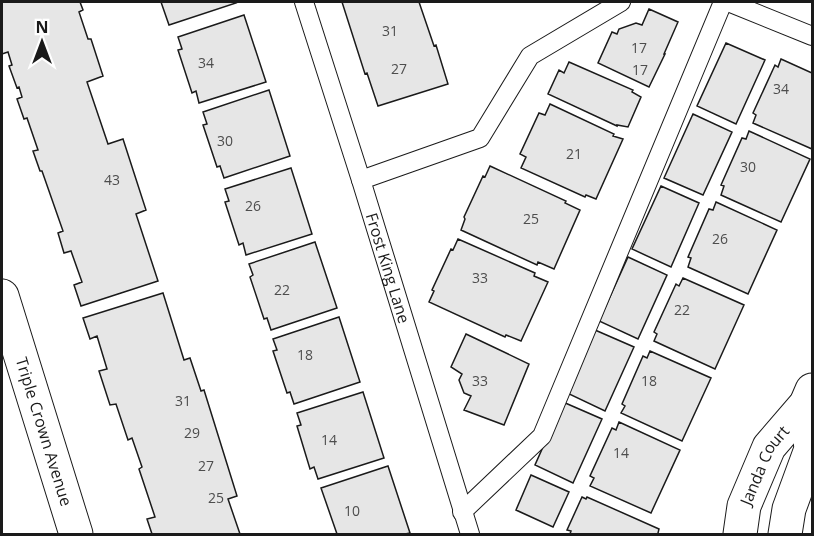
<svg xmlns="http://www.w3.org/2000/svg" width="814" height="536" font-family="'Open Sans',sans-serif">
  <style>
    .building { fill: #e6e6e6; stroke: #1a1a1a; stroke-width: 1.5 }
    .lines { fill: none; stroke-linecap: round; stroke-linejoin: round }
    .lane-casing { stroke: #1a1a1a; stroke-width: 20 }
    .street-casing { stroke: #1a1a1a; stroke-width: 35 }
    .lane { stroke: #fff; stroke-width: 18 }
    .street { stroke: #fff; stroke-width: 33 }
    .labels { text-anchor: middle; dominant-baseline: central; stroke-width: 4.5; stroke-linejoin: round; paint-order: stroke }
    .number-label { font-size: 14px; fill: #4d4d4d }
    .street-label { font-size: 16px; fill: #1a1a1a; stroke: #fff }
  </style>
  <rect width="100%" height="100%" fill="#fff"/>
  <path class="building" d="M2 2H80L83 10 79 12 88 39H91L103 76 87 82 108 144 123 139 146 210 136 214 158 281 81 306 74 285 82 282 71 251 64 253 58 233 63 231 42 171H40L33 151 38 150 27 118 24 119 17 99 22 97 19 87 17 88 9 66 12 65 8 52 2 54Z
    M161 2H235L236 3 169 25Z
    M342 2H419L434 46 436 45 448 84 378 106 367 73 365 74Z
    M649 9 678 22 664 54H665L649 87 598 63 612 32 617 34 619 29 636 23 642 25Z
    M244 15 266 82 199 103 196 91 192 93 178 50 182 49 178 37Z
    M726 43 765 60 736 124 697 106Z
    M781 59 812 73V149L753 123 756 115 753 113 775 65 778 67Z
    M569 62 633 90 632 92 641 97 628 127 617 125V126L548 94 559 70 564 73Z
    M269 90 290 156 224 178 220 166 217 167 203 125 207 124 203 112Z
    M550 104 614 134 613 136 623 139 596 199 586 195 585 197 521 168 526 157 520 154 539 113 545 115Z
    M693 114 732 132 703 195 664 178Z
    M749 131 810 159 781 222 721 195 724 186 721 185 742 138 746 139Z
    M490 166 566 201 565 203 580 210 554 269 538 262 537 265 461 230 465 219 464 217 483 176 485 177Z
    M291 168 312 234 246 255 243 243 239 245 225 202 229 201 225 189Z
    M661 186 699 203 671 267 632 249Z
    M716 202 777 230 748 294 688 267 691 258 688 257 709 209 713 210Z
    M458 239 535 273 534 276 548 282 521 341 506 335 505 337 429 302 434 291 432 290 451 249 453 250Z
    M315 242 337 308 271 330 267 318 264 319 250 277 253 275 249 264Z
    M628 257 667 275 638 339 599 321Z
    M683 278 744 305 715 369 654 341 657 334 654 332 676 284 679 286Z
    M163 293 184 360 190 358 201 391 204 390 237 496 228 499 240 534H152L147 519 155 517 139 469 142 467 132 438 128 440 116 404 110 405 99 371 107 369 97 336 90 339 83 318Z
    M339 317 360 382 294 404 290 392 287 393 273 351 277 350 273 339Z
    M595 330 634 347 605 411 567 393Z
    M466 334 529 364 504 425 464 410 471 396 464 393 459 380 462 374 451 367Z
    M650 351 711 378 682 441 621 413 625 406 622 404 643 356 647 358Z
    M363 392 384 458 318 479 314 467 310 469 297 426 301 425 297 413Z
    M563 402 602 419 573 483 535 465Z
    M619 422 680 450 651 513 590 486 594 478 590 476 612 428 616 430Z
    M388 466 410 533 405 534H337L321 488Z
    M531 475 569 492 553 527 516 510Z
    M582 497 586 499 587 497 659 529 658 533 659 534H570L571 531 567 530Z"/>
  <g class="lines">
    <g class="lane-casing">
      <g id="lane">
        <path id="s1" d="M304 2 361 180 470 534"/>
        <path d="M728 2 812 36"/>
        <path d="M361 180 480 138 530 56 621 2"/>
        <path d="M462 512 542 436 723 2"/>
      </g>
    </g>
    <g class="street-casing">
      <g id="street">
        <path id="s2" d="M2 296 76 534"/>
        <path id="s3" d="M740 534 744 506 769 447 806 404 812 390"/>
        <path d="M785 534 789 509 811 449 806 404"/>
      </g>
    </g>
    <use href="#lane" class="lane"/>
    <use href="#street" class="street"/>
  </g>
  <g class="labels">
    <g class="number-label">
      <text x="390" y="30">31</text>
      <text x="639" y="47">17</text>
      <text x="206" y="62">34</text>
      <text x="399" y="68">27</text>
      <text x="640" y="69">17</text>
      <text x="781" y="88">34</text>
      <text x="225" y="140">30</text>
      <text x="574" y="153">21</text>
      <text x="748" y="166">30</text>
      <text x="112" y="179">43</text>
      <text x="253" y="205">26</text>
      <text x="531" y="218">25</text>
      <text x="720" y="238">26</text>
      <text x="480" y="277">33</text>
      <text x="282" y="289">22</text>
      <text x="682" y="309">22</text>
      <text x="305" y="354">18</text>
      <text x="480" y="380">33</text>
      <text x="649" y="380">18</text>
      <text x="183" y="400">31</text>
      <text x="192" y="432">29</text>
      <text x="329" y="439">14</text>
      <text x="621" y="452">14</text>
      <text x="206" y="465">27</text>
      <text x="216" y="497">25</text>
      <text x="352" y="510">10</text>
    </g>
    <g class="street-label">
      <text stroke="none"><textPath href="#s1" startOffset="279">Frost King Lane</textPath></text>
      <text stroke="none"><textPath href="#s2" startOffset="142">Triple Crown Avenue</textPath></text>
      <text stroke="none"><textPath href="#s3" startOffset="74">Janda Court</textPath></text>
    </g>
  </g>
  <rect width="814" height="536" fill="none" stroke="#1a1a1a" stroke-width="6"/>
  <g transform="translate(42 42)" stroke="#ffffff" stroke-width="4.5" paint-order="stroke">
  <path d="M0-4.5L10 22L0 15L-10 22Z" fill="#1a1a1a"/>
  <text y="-9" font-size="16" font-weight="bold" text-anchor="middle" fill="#1a1a1a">N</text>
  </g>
</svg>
